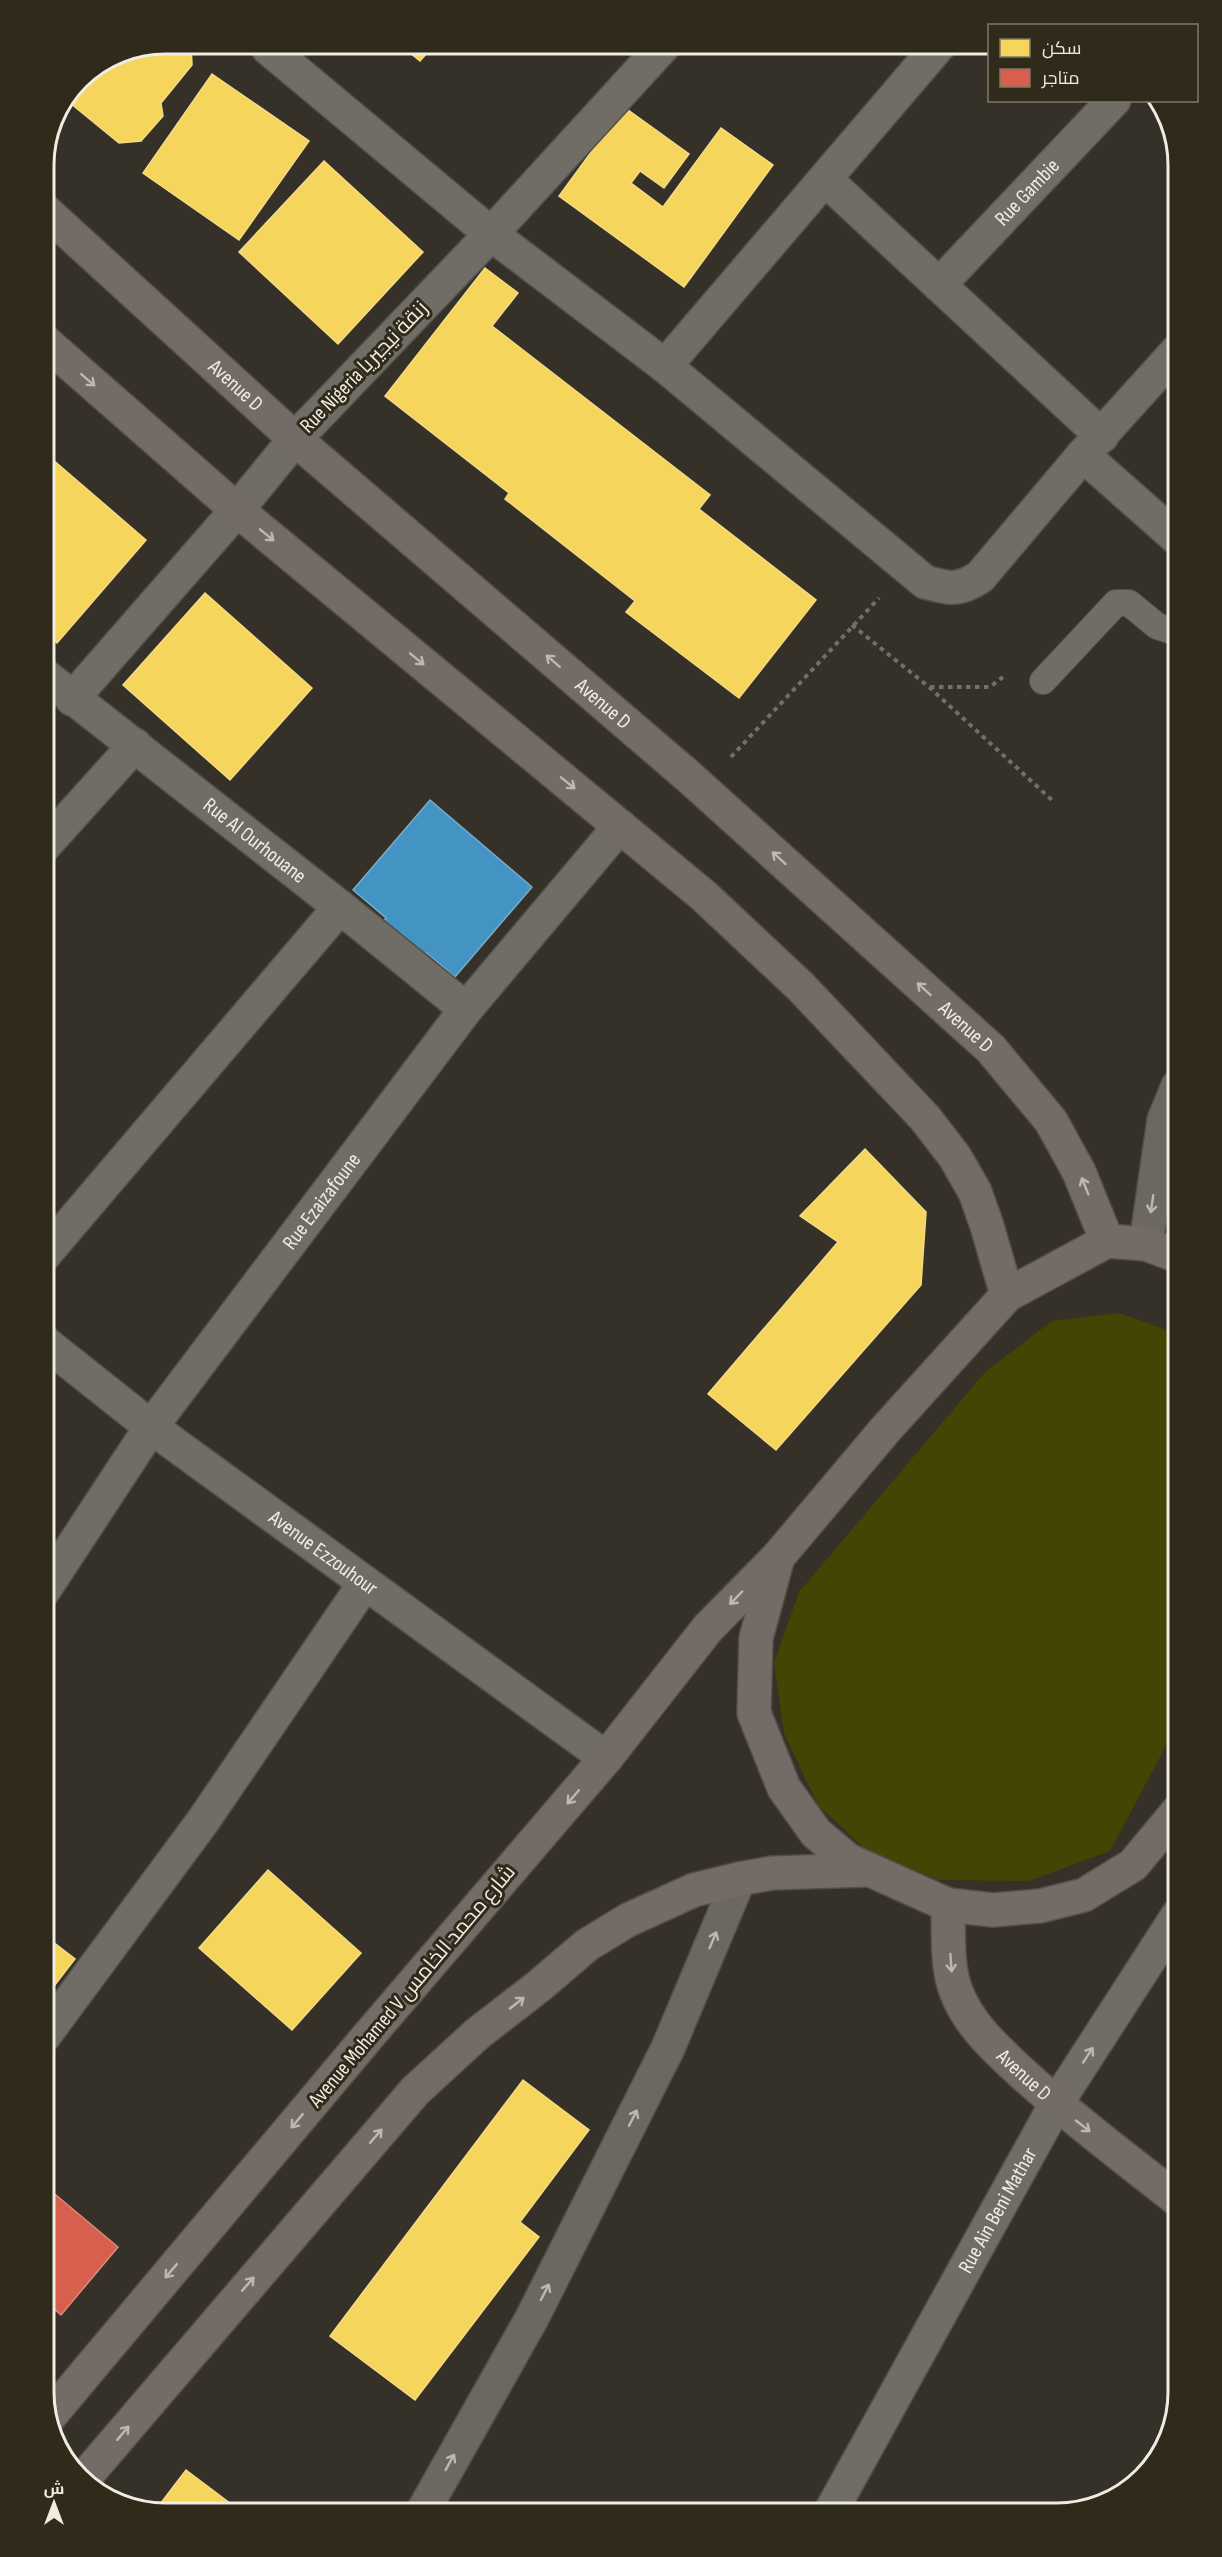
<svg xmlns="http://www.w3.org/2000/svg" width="1222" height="2557" font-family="'Sofia Sans Condensed',Cairo,sans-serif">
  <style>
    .green { fill: #444405 }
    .homes { fill: #f6d55c; stroke: #f4dc84; stroke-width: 1.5 }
    .shops { fill: #d6604d; stroke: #de8a7a; stroke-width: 1.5 }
    .schools { fill: #4393c3; stroke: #77aecc; stroke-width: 1.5 }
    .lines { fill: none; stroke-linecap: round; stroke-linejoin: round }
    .lane-casing { stroke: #524f48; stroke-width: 28 }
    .street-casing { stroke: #524f48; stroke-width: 36 }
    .secondary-casing { stroke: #524f48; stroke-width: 36 }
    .primary-casing { stroke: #524f48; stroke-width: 36 }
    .path { stroke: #716f68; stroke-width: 4; stroke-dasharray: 4.5 4.5; stroke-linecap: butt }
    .lane { stroke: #706d66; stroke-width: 26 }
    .street { stroke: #706d66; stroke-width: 33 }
    .secondary { stroke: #6d6762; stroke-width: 33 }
    .primary { stroke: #746b67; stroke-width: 33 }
    .oneway { stroke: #beb8b1 }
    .oneway2 { stroke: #bcb7af }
    .oneway3 { stroke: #bdb9b0 }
    .labels { text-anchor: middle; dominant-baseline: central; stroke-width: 6; stroke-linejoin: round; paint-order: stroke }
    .street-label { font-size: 21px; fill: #f0ece2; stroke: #302a1a }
    .rim { fill: none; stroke: #f0ece2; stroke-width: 3 }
  </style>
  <rect width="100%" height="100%" fill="#353128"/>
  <path class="green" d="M1119 1313 1178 1334V1723L1110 1851 1029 1881 939 1880 867 1851 818 1805 784 1733 774 1663 799 1592 986 1371 1052 1321Z"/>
  <path class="homes" d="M165 44H191L192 65 161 103 163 116 141 141 119 143 70 103V93L79 79 119 53Z
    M399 44H435L420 61Z
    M212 74 309 141 239 240 143 173Z
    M624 107 689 154 664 188 640 171 631 183 663 207 721 128 773 165 684 287 559 196Z
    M324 161 423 252 338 344 239 252Z
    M485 268 518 293 492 326 710 495 699 509 816 600 739 698 626 612 635 601 505 499 509 493 385 396Z
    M45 453 146 540 57 643 44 632Z
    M205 593 312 688 230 780 123 685Z
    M865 1149 926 1212 921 1285 776 1450 708 1394 838 1242 800 1216Z
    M268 1870 361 1953 292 2030 199 1948Z
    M44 1935 75 1959 44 1999Z
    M523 2080 589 2130 520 2222 539 2237 415 2400 330 2336Z
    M186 2470 243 2513 154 2512Z"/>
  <path class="shops" d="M44 2185 118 2247 61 2315 44 2300Z"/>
  <path class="schools" d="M430 800 532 887 455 977 427 953 421 960 381 925 386 918 353 890Z"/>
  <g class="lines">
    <g class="lane-casing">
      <path id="lane" d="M1043 681 1116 603H1129L1157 626 1175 632 1178 630"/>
    </g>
    <g class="street-casing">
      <g id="street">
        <path d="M267 44 268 48 491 234 665 366 925 582C949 589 959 591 980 577L1083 455 1178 350"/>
        <path d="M825 179 1102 436"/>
        <path id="s1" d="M939 285 1114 100"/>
        <path d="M665 366 940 44"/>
        <path d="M1083 455 1178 539"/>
        <path id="s2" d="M44 675 340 907 466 1009"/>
        <path d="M72 699 237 510 295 439 491 234 665 44"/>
        <path d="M44 846 135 745"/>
        <path d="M44 1255 340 907"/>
        <path id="s3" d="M44 1342 151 1427 606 1758"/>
        <path id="s4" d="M44 1590 151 1427 466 1009 620 826"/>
        <path d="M44 2036 203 1821 365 1583"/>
        <path id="s5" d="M830 2513 1056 2104 1178 1915"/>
      </g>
    </g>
    <g class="secondary-casing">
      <path id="secondary" d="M1146 1244 1164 1120 1178 1086
        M422 2513 532 2318 668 2048 739 1879"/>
    </g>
    <g class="primary-casing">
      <g id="primary">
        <path id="s6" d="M44 210 295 439 688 776 991 1049 1051 1121 1079 1172 1107 1241"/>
        <path d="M44 341 237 510 704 896 801 987 925 1118 955 1157 975 1192 987 1226 1007 1295"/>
        <path d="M778 1557 756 1638 754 1713 784 1788 816 1833 848 1860 948 1905 993 1910 1040 1906 1084 1895 1133 1865 1178 1811"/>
        <path id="s7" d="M948 1905C949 1932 946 1965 956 1991 968 2024 996 2049 1022 2073 1071 2118 1125 2158 1178 2200"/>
        <path d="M49 2417 370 2034 606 1758 708 1628 778 1557 885 1430 1007 1295 1107 1241 1146 1244 1178 1256"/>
        <path d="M85 2477 415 2091 477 2034 539 1986 587 1945 628 1920 694 1890 739 1879 772 1873 867 1870"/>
      </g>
    </g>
    <path class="path" d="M852 625 929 687 1053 801
      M930 687H990L1003 677
      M731 757 879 598"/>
    <use href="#lane" class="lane"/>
    <use href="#street" class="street"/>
    <use href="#secondary" class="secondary"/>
    <use href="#primary" class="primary"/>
  </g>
  <defs><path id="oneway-shaft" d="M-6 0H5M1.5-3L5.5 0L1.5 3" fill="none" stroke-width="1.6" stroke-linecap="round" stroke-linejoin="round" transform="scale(1.5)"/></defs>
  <g class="oneway">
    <use href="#oneway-shaft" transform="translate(88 380) rotate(41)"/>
    <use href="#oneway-shaft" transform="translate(267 535) rotate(39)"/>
    <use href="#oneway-shaft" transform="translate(417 659) rotate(39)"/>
    <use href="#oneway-shaft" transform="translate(553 661) rotate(-139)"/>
    <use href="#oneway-shaft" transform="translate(568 783) rotate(39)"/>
    <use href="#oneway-shaft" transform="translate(779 858) rotate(-138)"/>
    <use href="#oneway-shaft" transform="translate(924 989) rotate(-138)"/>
    <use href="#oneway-shaft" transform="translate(1085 1186) rotate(-112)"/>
    <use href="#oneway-shaft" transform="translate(736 1598) rotate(134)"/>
    <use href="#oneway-shaft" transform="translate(573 1797) rotate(131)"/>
    <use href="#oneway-shaft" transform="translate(951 1963) rotate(86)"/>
    <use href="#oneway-shaft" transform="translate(517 2003) rotate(-38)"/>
    <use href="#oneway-shaft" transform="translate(297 2121) rotate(130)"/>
    <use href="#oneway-shaft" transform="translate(1083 2126) rotate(38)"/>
    <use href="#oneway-shaft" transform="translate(376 2136) rotate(-49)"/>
    <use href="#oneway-shaft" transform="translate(171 2271) rotate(130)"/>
    <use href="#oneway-shaft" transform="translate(248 2284) rotate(-49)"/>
    <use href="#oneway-shaft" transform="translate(123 2433) rotate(-50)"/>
  </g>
  <g class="oneway2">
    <use href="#oneway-shaft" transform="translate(1152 1204) rotate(98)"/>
    <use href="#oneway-shaft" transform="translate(713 1940) rotate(-67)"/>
    <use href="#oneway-shaft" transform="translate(633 2118) rotate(-63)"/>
    <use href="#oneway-shaft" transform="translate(545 2292) rotate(-63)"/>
    <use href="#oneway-shaft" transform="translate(450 2462) rotate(-61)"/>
  </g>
  <use class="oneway3" href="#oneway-shaft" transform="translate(1088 2055) rotate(-57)"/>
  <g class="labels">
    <g class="street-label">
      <text stroke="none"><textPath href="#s1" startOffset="128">Rue Gambie</textPath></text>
      <text transform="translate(364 367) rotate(-46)">Rue Nigeria زنقة نيجيريا</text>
      <text stroke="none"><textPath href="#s6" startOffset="260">Avenue D</textPath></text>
      <text stroke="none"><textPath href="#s6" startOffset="746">Avenue D</textPath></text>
      <text stroke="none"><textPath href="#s2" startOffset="268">Rue Al Ourhouane</textPath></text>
      <text stroke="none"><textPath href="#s6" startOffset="1232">Avenue D</textPath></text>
      <text stroke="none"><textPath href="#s4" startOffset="478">Rue Ezaizafoune</textPath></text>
      <text stroke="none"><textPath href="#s3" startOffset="350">Avenue Ezzouhour</textPath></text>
      <text transform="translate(412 1986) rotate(-50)">Avenue Mohamed V شارع محمد الخامس</text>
      <text stroke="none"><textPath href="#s7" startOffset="196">Avenue D</textPath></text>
      <text stroke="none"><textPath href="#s5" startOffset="346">Rue Ain Beni Mathar</textPath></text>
    </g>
  </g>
  <path d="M0 0H1222V2557H0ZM165 54H1057A111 111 0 0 1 1168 165V2392A111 111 0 0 1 1057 2503H165A111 111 0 0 1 54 2392V165A111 111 0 0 1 165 54Z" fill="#302a1a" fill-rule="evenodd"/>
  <path class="rim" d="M165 54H1057A111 111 0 0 1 1168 165V2392A111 111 0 0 1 1057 2503H165A111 111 0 0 1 54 2392V165A111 111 0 0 1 165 54Z"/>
  <rect x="988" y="24" width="210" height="78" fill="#302a1a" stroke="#7d786a" stroke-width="1.5"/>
  <rect x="1000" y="39" width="30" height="18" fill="#f6d55c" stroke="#7d786a" stroke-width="1.5"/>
  <text x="1042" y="54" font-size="18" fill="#f0ece2">سكن</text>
  <rect x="1000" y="69" width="30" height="18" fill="#d6604d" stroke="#7d786a" stroke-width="1.5"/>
  <text x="1042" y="84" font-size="18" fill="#f0ece2">متاجر</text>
  <g transform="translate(54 2503)" stroke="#302a1a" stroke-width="4.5" paint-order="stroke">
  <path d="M0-4.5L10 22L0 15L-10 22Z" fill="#f0ece2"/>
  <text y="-9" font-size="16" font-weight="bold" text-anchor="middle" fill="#f0ece2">ش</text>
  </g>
</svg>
